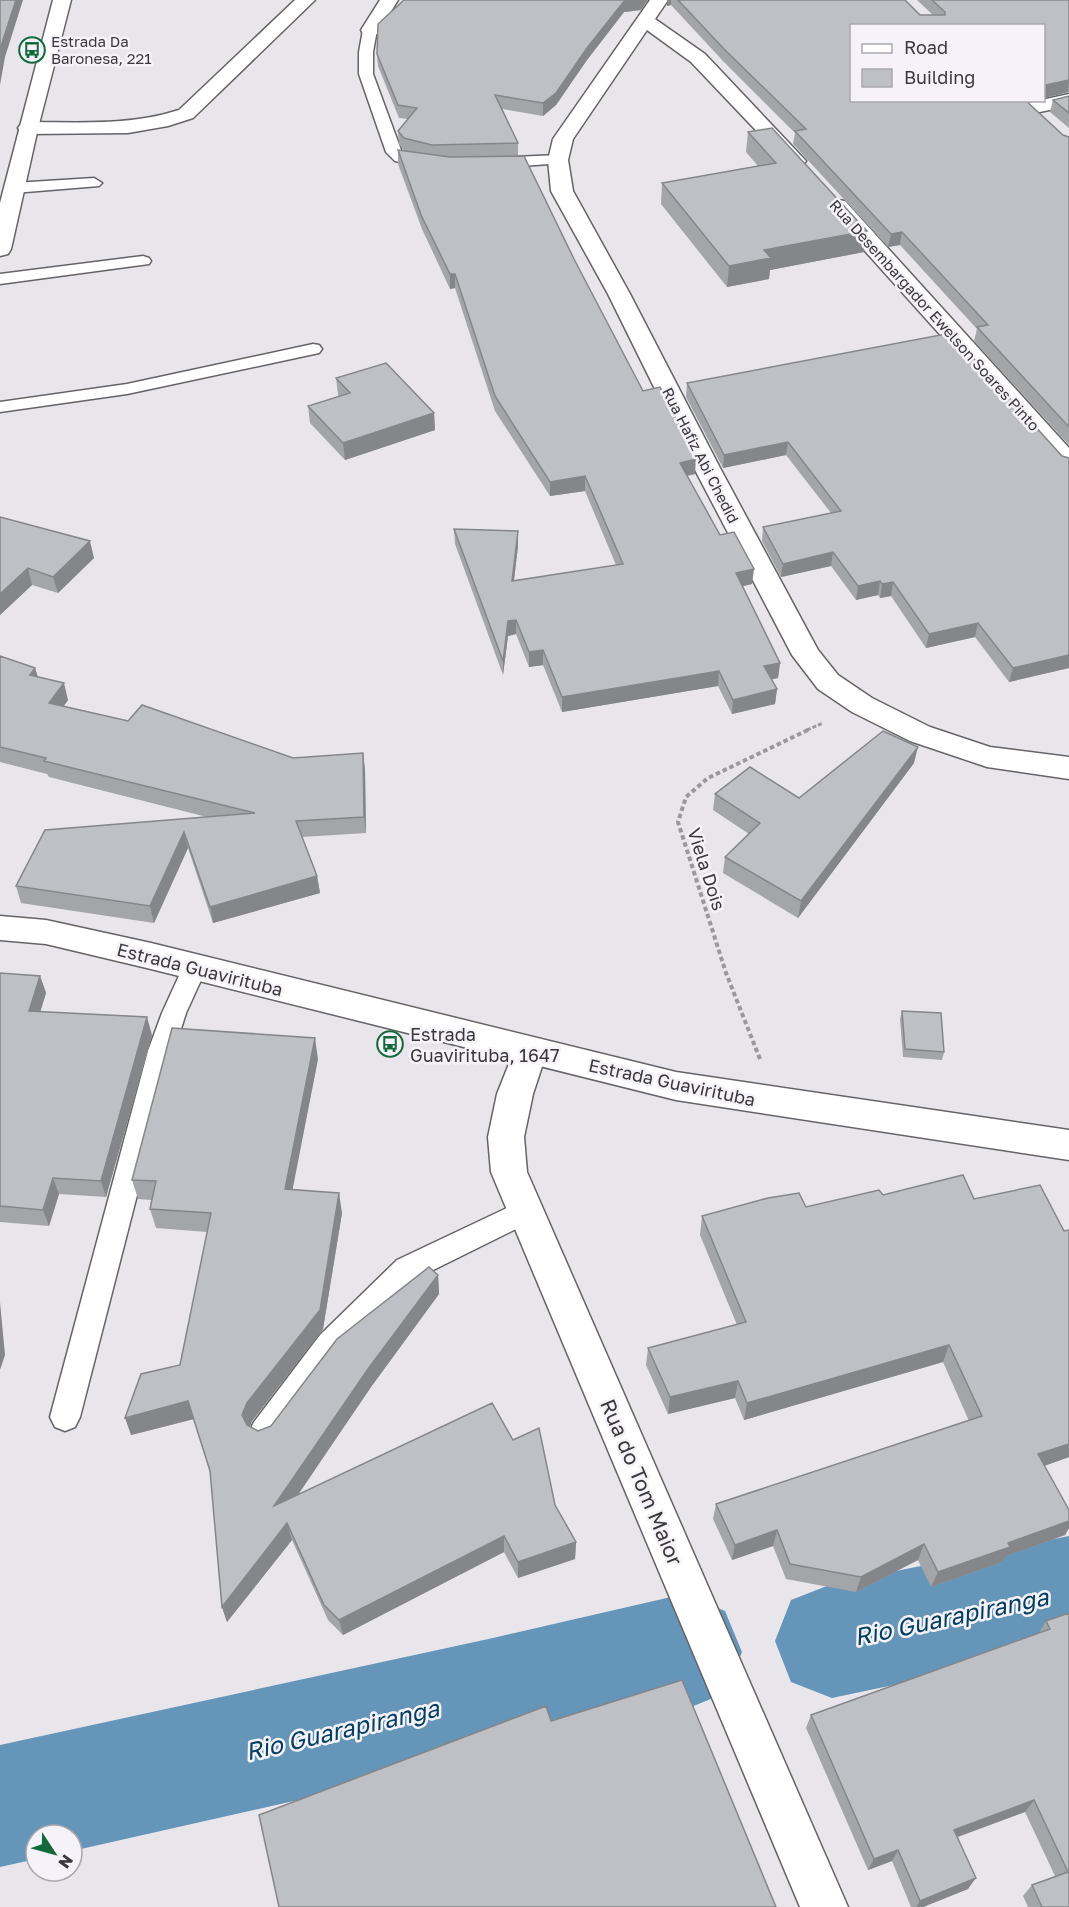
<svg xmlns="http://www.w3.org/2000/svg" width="1069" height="1907" font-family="'Golos Text',sans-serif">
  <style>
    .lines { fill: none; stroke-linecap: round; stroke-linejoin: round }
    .river { fill: #6595b9; fill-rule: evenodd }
    .lane-casing { stroke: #646367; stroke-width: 3 }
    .street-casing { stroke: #646367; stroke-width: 3 }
    .secondary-casing { stroke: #646367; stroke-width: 3 }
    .path-far1 { stroke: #99989b; stroke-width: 3; stroke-dasharray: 4 2; stroke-linecap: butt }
    .path { stroke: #99989b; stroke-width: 4; stroke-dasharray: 4.5 3; stroke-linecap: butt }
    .lane { fill: #fff; fill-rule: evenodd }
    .street { fill: #fff; fill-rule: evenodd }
    .secondary { fill: #fff; fill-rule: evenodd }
    .wall { fill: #a3a5a9 }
    .shaded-wall { fill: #85868a }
    .building { fill: #bec0c5; stroke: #85868a; stroke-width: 1.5 }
    .labels { text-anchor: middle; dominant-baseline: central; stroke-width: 5; stroke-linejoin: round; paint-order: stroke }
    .far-poi-label { font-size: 15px; fill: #39383a; stroke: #f5f3f9; text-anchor: start }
    .far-street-label { font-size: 15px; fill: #39383a; stroke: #f5f3f9 }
    .street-label { font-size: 18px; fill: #39383a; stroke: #f5f3f9 }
    .poi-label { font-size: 18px; fill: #39383a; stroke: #f5f3f9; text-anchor: start }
    .near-street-label { font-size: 21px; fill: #39383a; stroke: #f5f3f9 }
    .near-water-label { font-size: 24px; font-style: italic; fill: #003e62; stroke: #f5f3f9 }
  </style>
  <rect width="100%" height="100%" fill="#e8e6eb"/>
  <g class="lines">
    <path class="river" d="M1069 1536V1648L832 1698 791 1682 775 1641 791 1600 832 1584Z
      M684 1594 725 1611 742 1652 725 1693 684 1710 493 1756 72 1851V1835H36V1859L0 1867V1745L493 1638Z"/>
    <g class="lane-casing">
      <path id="lane" d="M370 26 377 30 373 52V74L401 150 405 154 434 160 437 163 434 166 429 168 395 161 386 152 359 74V52L363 30Z
        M558 155 566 160 563 163 494 168 486 163 494 158Z
        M94 178 102 183 99 186 14 193 6 188 14 183Z
        M143 256 149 258 151 261 149 264 0 284V274Z
        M313 344 319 345 322 349 319 353 127 394 0 412V402L127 384Z
        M195 958 204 960 207 967 186 1013 174 1051 80 1417 75 1427 65 1431 55 1427 50 1417 148 1051 162 1013 183 967 186 960Z
        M526 1199 536 1203 539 1211 536 1219 417 1278 340 1353 274 1442 264 1446 254 1442 249 1432 254 1422 320 1335 397 1260Z"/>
    </g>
    <g class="street-casing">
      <path id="street" d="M295 0H315L193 118 168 126 128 133 28 134 21 132 18 128 21 124 28 122C79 122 130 126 179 110Z
        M380 0H398L377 34H363L361 30Z
        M650 0H668L655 19 705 54 806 161 803 165 796 167 789 165 691 62 647 30 573 139 568 160 573 191 630 294 720 468 818 650 838 675 872 698 930 727 990 747 1069 757V779L987 767 910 741 852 712 818 689 792 655 694 468 608 294 551 191 548 160 553 139Z
        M1069 94V106L1030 114 1023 112 1020 108 1023 104Z
        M837 200 845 201 1069 448V471L1060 468 829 211 826 206 829 201Z
        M530 1037 542 1041 547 1051 533 1094 524 1137 527 1172 848 1907H800L491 1172 488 1137 497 1094 518 1041Z"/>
    </g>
    <g class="secondary-casing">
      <path id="secondary" d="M53 0H71L38 128 11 249 8 254 0 256V203Z
        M0 916 46 920 151 943 676 1072 1069 1130V1160L676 1100 151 969 46 944 0 940Z"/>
    </g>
    <path class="path-far1" d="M807 730 823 723"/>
    <path class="path" d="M760 1059 726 973 678 822 686 797 708 778 810 729"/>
    <use href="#lane" class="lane"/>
    <use href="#street" class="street"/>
    <use href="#secondary" class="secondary"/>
  </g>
  <path class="wall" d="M667 0H905L920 15H933L917 0H1069V92L1044 98V26H852L1063 135 1069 137V445L974 341 977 329 900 245 888 247 793 144 795 133 723 61 671 5 667 6Z
    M641 10 624 12 587 60 556 105 543 116 502 109 518 143V156L643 391 695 474 687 476 720 535 752 584 742 586 780 663 778 678 772 679 777 689 775 704 732 714 718 686 562 712 543 665 529 667 516 634 508 636 503 675 455 544 454 529 518 531V546L514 581 616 565 585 491 550 496 495 411 455 288 450 289 422 229 398 164V150L404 151 399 144 398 131 408 119 399 118 378 66 377 54 378 24Z
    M1069 96V128L1050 112 1053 100Z
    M748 132 864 252 770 270 769 279 727 287 661 204 662 183 758 166 746 152Z
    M336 378 434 413 435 430 345 460 310 423 308 406 339 396 338 395Z
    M687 383 1062 456 1069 458V668L1009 682 975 637 926 648 891 596 880 598 878 595 856 600 831 566 781 577 762 541 763 527 831 513 786 455 723 468 686 397Z
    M0 517 94 558 58 593 32 585 0 615Z
    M0 656 35 668 38 677 68 700 64 706 293 758 363 753 365 770 366 833 302 837 317 876 320 893 213 923 188 848 154 923 21 903 16 886 207 817 49 777 47 774 0 762Z
    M914 763 798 918 723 873 725 857 749 834 713 810 715 794 799 798Z
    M0 973 40 976 46 993 40 1012 152 1035 106 1197 59 1194 49 1226 0 1222Z
    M902 1011 944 1052 942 1060 903 1057 900 1019Z
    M318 1059 292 1189 342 1213 323 1329 252 1421 250 1427 258 1431 271 1426 438 1275 439 1294 371 1387 297 1495 513 1440 555 1505 576 1542 575 1559 518 1578 504 1552 343 1635 328 1620 292 1540 227 1622 222 1607 210 1471 194 1419 131 1435 180 1365 207 1232 156 1228 150 1209 151 1200 138 1199 132 1180Z
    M883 1195 974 1199 1064 1231 1069 1230V1457L1044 1466 1069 1510V1528L1065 1535 1006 1556 1002 1562 931 1587 918 1560 856 1592 786 1579 773 1546 732 1560 713 1519 716 1504 969 1421 943 1362 744 1420 735 1398 668 1414 646 1365 648 1348 737 1325 700 1235 702 1216 806 1207Z
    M1069 1613V1907H1028L1023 1896 1032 1885 1055 1876 1025 1812 958 1837 968 1889 923 1907H911L892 1861 868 1870 806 1728 811 1715 1039 1633 1046 1621Z"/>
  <path class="shaded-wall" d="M16 0H23L5 57 0 85V53L2 43Z
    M625 0H648L641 10 624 12 587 60 556 105 543 116V103Z
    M667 0H671V5L667 6Z
    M1069 80 1068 92 1044 98 1046 85Z
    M867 231 864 252 770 270 769 279 727 287 729 266 764 250Z
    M902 232 900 245 888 247 891 234Z
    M450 274H455V288L450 289Z
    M434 413 435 430 345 460 343 443Z
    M788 442 786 455 723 468 724 455Z
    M696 459 695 474 679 477 680 463Z
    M585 476V491L550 496V482Z
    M518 531V546L512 596V581Z
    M90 541 94 558 58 593 53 577Z
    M833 552 831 566 781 577 783 564Z
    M28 568 32 585 0 615V594Z
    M754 569 752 584 735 588 736 573Z
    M880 581 878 595 856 600 858 586Z
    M893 582 891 596 880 598 882 584Z
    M516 620V634L508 636 503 675V661L508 621Z
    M978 623 975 637 926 648 929 634Z
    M543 650V665L529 667V652Z
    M1069 655V668L1009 682 1013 668Z
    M780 663 778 678 763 681 764 666Z
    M35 668 40 684 30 675Z
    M719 671 718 686 562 712V697Z
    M64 683 68 700 54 719 49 703Z
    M777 689 775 704 732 714 733 700Z
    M918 747 914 763 798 918 801 901Z
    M363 753 365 770 366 833 364 817Z
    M184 832 188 848 154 923 150 906Z
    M317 876 320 893 213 923 210 907Z
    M40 976 46 993 35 1029 29 1011Z
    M147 1017 152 1035 106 1197 101 1181Z
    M315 1038 318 1059 289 1208 285 1189Z
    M53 1178 59 1194 49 1226 43 1210Z
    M339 1193 342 1213 323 1329 252 1421 247 1433 242 1415Z
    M438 1275 439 1294 371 1387 279 1523 274 1506 368 1369Z
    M0 1302 5 1355 0 1370Z
    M949 1345 943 1362 744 1420 747 1403Z
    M738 1381 735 1398 668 1414 670 1397Z
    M188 1401 194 1419 131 1435 125 1418Z
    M1069 1444V1457L1030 1471 1038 1454Z
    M1069 1521V1528L1065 1535 1006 1556 1002 1562 931 1587 938 1572 1008 1543Z
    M287 1523 292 1540 227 1622 222 1607Z
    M777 1530 773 1546 732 1560 735 1545Z
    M504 1536V1552L343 1635 339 1620Z
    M576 1542 575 1559 518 1578V1562Z
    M924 1544 918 1560 856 1592 861 1577Z
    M1034 1800 1025 1812 946 1841 954 1830Z
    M898 1850 892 1861 868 1870 874 1859Z
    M976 1878 968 1889 923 1907H916L920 1901Z"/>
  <path class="building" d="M0 0H16L2 43 0 53Z
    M404 0H625L587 48 556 93 543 103 495 95 518 143 432 145 404 138 398 131 417 108 398 105 377 54 378 24Z
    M678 0H905L920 15H945V12L932 0H1069V80L1046 85H1044V26H852V100H1025L1063 135 1069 137V427L977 327 988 325 902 232 891 234 795 131 806 129 724 49Z
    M1069 96V113L1053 100Z
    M772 128 867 231 764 250 771 258 729 266 662 183 776 163 748 132Z
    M398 150 450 157 524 156 574 259 643 391 660 387 696 459 680 463 720 535 734 532 754 569 736 573 780 663 764 666 777 689 733 700 719 671 562 697 543 650 529 652 516 620 508 621 503 661 454 529 518 531 512 581 623 564 585 476 550 482 495 396 455 274H450L421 215Z
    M951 333 1062 456 1069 458V655L1013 668 978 623 929 634 893 582 882 584 880 581 858 586 833 552 783 564 763 527 841 511 788 442 724 455 687 383Z
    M386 363 434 413 343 443 308 406 350 393 336 378Z
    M0 517 90 541 53 577 28 568 0 594Z
    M0 656 35 668 30 675 64 683 49 703 128 721 142 705 293 758 363 753 364 817 296 821 317 876 210 907 184 832 150 906 16 886 45 830 255 813 44 761 46 758 0 747Z
    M883 731 918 747 801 901 725 857 760 823 715 794 750 767 799 798Z
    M0 973 40 976 29 1011 147 1017 101 1181 53 1178 43 1210 0 1206Z
    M902 1011 941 1013 944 1052 905 1049Z
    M172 1028 315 1038 285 1189 339 1193 320 1310 247 1403 242 1415 247 1425 258 1431 271 1426 337 1339 429 1267 438 1275 368 1369 274 1506 492 1403 513 1440 539 1428 555 1505 576 1542 518 1562 504 1536 339 1620 324 1605 287 1523 222 1607 210 1471 188 1401 125 1418 141 1374 180 1365 211 1213 150 1209 156 1181 132 1180Z
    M963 1175 974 1199 1040 1185 1064 1231 1069 1230V1444L1038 1454 1069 1510V1521L1008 1543 1010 1547 938 1572 924 1544 861 1577 790 1564 777 1530 735 1545 716 1504 982 1416 949 1345 747 1403 738 1381 670 1397 648 1348 746 1322 702 1216 768 1198 799 1193 806 1207 879 1190 883 1195Z
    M1069 1613V1907H1042L1032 1885 1068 1872 1034 1800 954 1830 976 1878 920 1901 898 1850 874 1859 811 1715 1050 1629 1046 1621Z
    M682 1680 776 1907H279L259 1815 546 1706 551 1721Z"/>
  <defs>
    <g id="bus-ring" transform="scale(1.35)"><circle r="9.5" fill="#f5f3f9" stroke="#14693b" stroke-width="1.5"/><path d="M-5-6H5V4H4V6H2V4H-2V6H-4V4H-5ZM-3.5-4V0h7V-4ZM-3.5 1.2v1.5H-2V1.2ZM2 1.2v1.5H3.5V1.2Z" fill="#14693b"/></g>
  </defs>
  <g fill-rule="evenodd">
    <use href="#bus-ring" x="32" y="50"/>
    <use href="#bus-ring" x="390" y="1044"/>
  </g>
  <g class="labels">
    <g class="far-poi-label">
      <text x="51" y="41">Estrada Da<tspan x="51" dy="17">Baronesa, 221</tspan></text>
    </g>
    <g class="far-street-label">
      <text transform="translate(935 315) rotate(48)">Rua Desembargador Ewelson Soares Pinto</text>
      <text transform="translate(701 455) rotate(63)">Rua Hafiz Abi Chedid</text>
    </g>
    <g class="street-label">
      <text transform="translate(707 869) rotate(72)">Viela Dois</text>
      <text transform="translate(200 969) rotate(14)">Estrada Guavirituba</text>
      <text transform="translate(672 1082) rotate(12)">Estrada Guavirituba</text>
    </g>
    <g class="poi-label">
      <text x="410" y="1034">Estrada<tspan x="410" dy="21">Guavirituba, 1647</tspan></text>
    </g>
    <g class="near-street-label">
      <text transform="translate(642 1482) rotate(67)">Rua do Tom Maior</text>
    </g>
    <g class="near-water-label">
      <text transform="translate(951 1616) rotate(-12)">Rio Guarapiranga</text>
      <text transform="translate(342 1729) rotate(-13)">Rio Guarapiranga</text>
    </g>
  </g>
  <rect x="850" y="24" width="195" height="78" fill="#f5f3f9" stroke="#aaa8ad" stroke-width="1.5"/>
  <rect x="862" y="44" width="30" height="9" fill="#ffffff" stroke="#aaa8ad" stroke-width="1.5"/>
  <text x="904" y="54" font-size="18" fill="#39383a">Road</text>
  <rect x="862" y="69" width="30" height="18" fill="#bec0c5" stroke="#aaa8ad" stroke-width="1.5"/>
  <text x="904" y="84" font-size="18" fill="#39383a">Building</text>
  <g transform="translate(54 1853) rotate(126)"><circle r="28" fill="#f5f3f9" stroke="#aaa8ad" stroke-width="1.5"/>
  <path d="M0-4.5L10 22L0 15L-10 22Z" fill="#14693b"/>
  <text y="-9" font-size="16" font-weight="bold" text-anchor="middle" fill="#39383a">N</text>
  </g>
</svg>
